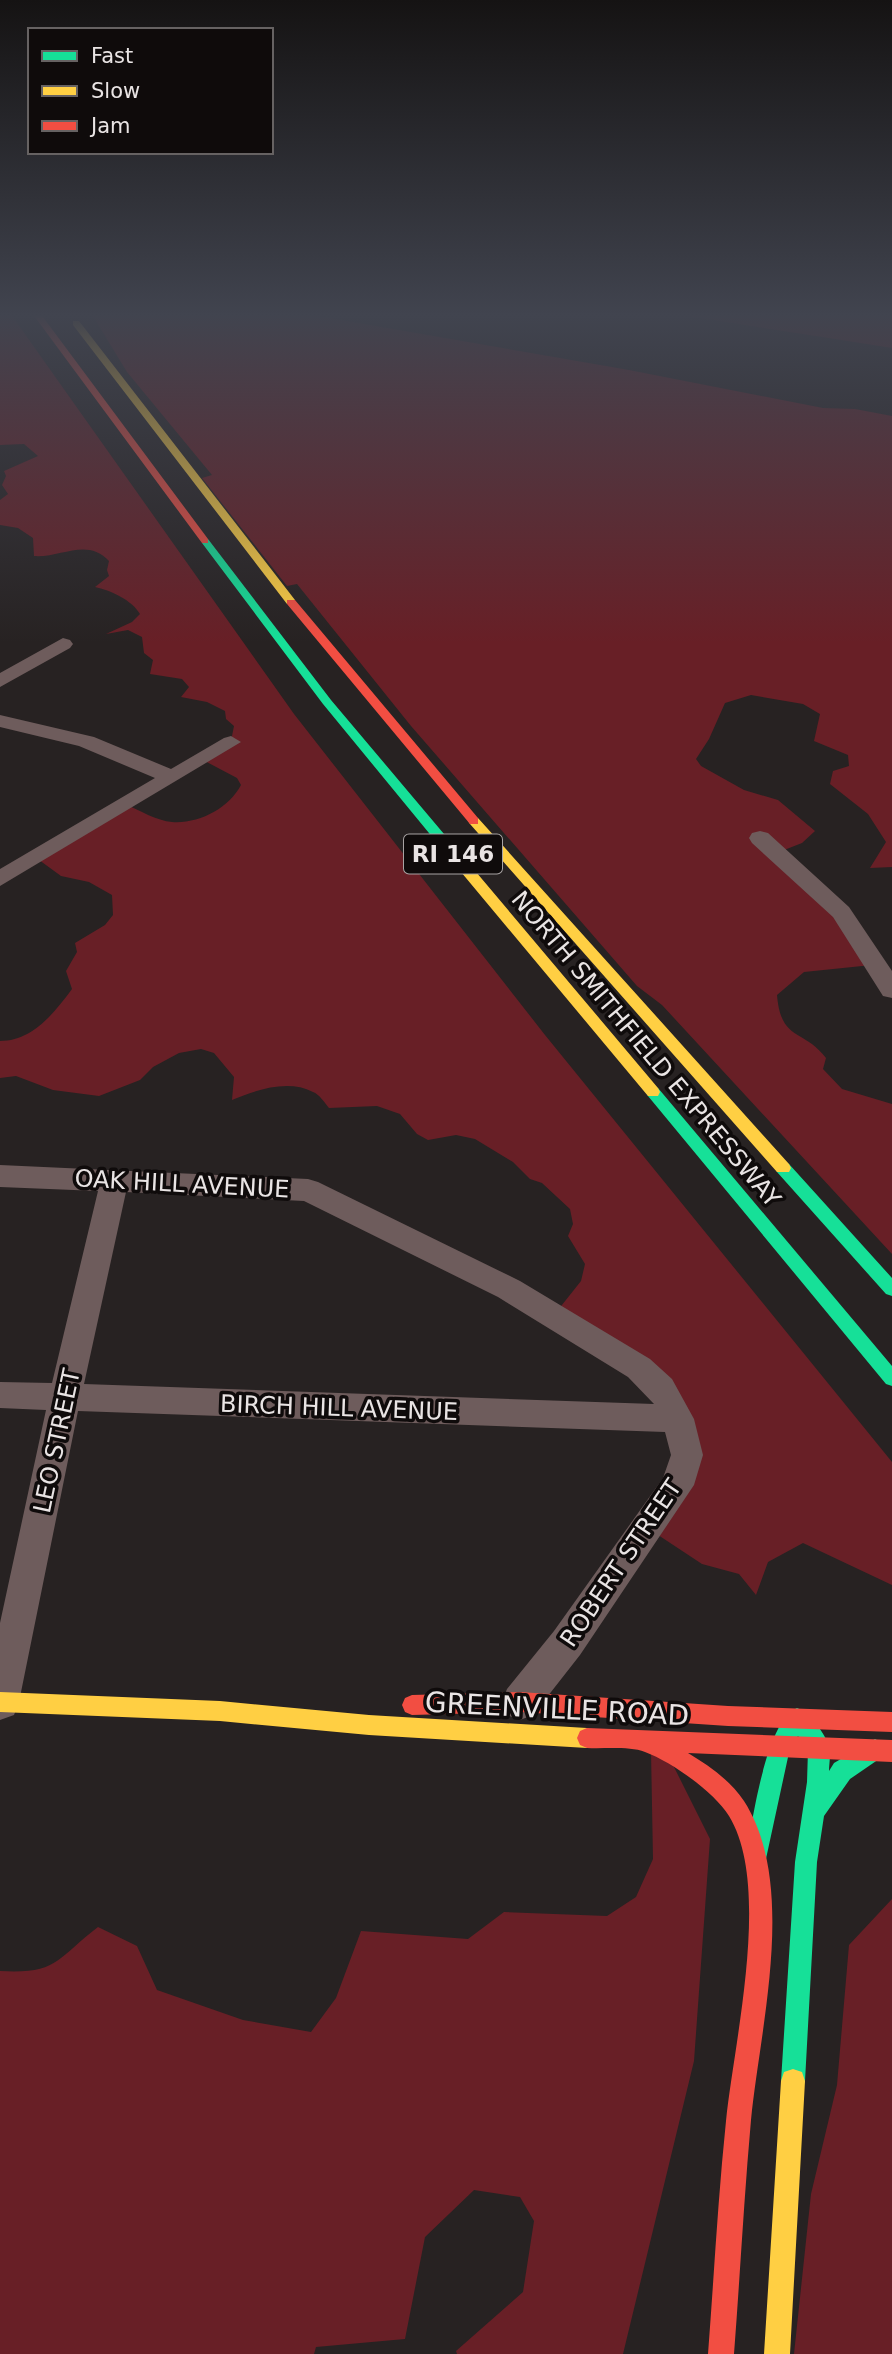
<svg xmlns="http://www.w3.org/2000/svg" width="892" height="2354" font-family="'DejaVu Sans',sans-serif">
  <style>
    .green { fill: #681f26 }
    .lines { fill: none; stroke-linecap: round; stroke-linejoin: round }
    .street { fill: #6e5c5c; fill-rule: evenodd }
    .fast { fill: #16e098; fill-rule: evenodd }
    .slow { fill: #ffcf43; fill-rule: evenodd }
    .jam { fill: #f24e42; fill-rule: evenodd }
    .labels { text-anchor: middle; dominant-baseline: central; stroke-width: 7; stroke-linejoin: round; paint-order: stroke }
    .shield { fill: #0f0b0b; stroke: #a8a3a3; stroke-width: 2 }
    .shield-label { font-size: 23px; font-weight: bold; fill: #e9e4e4 }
    .street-label { font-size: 24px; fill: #e9e4e4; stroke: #0f0b0b }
    .near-street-label { font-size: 28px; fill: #e9e4e4; stroke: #0f0b0b }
  </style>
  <rect width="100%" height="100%" fill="#272222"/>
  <path class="green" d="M0 313H10L294 714 545 1035 892 1462V1585L803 1543 768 1562 756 1595 739 1574 702 1564 649 1529 683 1463 667 1402 554 1315 581 1281 585 1264 568 1236 573 1224 570 1209 542 1183 530 1179 513 1162 475 1139 456 1135 428 1140 417 1134 400 1114 377 1106 329 1108C325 1103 319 1094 313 1092 288 1079 256 1090 232 1100L234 1077 214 1053 201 1049 179 1053 153 1067 140 1080 99 1096 53 1090 16 1076 0 1078V1041C33 1041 54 1013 72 989L66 971 77 952 75 943 105 925 113 915 112 895 89 882 61 876 35 857 125 804C139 810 157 821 172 822 199 824 229 808 241 785L237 778 201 759 231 741 234 726 226 719 225 711 207 702 181 697 189 687 182 679 150 674 153 660 144 653 142 637 128 630 106 634 132 622 140 614C132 600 110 590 95 587L109 576 107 570 109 561C87 537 61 558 34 556L33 538 18 528 0 525V500L8 494 2 485 6 476 4 471 38 456 24 444 0 445Z
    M91 313H301L629 370 823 408 855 409 892 416V867L870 868 886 842 868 814 830 784 833 771 849 766 848 755 814 741 820 714 803 704 751 695 725 703 709 739 696 759 701 766 744 790 778 800 815 831 802 843 779 852 807 882 872 965 804 972 777 995C781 1042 803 1028 826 1058L823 1069 842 1089 892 1104V1254L662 1005 637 986 411 726 297 584 287 586 202 478 212 475 127 372Z
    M669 313H892V348C818 336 743 325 669 313Z
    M663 1745 710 1839 694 2061 623 2354H457L456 2351 523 2292 534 2221 520 2197 474 2190 425 2237 405 2339 316 2347 314 2354H0V1971C58 1974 55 1960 98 1927L137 1946 157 1990 243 2020 311 2032 336 1998 361 1931 468 1939 504 1912 607 1916 636 1897 653 1859 651 1751Z
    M892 1899V2354H794L811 2194 837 2085 849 1945Z"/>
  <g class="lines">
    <path class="street" d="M63 638 70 640 73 644 70 648 0 687V673Z
      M0 715 94 737 171 769 224 738 231 736 241 742 0 886V869L155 778 79 746 0 727Z
      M760 831 768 833 849 907 892 971V998L883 996 833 917 752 843 749 838 752 833Z
      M0 1165 308 1179 318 1182 520 1281 650 1359 672 1379 694 1419 703 1455 694 1485 580 1655 533 1715 520 1720 507 1715 502 1702 507 1689 554 1631 663 1478 671 1455 665 1432 78 1411 19 1702 14 1715 0 1720V1623L46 1410 0 1408V1382L52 1383 98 1191 0 1187ZM126 1192 304 1201 498 1297 628 1377 654 1404 84 1384Z"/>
    <path class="fast" d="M202 539H208L331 700 471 866V872H461L323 704 202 543Z
      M653 1087 658 1088 892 1366V1386L886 1384 648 1096 646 1092 648 1088Z
      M783 1162 789 1164 892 1278V1296L886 1294 777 1172 775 1168 777 1164Z
      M797 1708C809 1712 827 1735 829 1748 831 1755 829 1764 829 1771L834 1763 875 1739 882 1743 886 1750 882 1757 850 1779 824 1816 817 1862 805 2081 802 2090 793 2093 784 2090 781 2081 795 1862 807 1782 808 1750 798 1736 790 1748 764 1868 756 1871 748 1868 745 1860C752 1826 765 1721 797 1708Z"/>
    <path class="slow" d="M73 321H79L295 600V604H287L73 325Z
      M474 817 478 818 789 1164 791 1168 789 1172H777L470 824 468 821Z
      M466 865 471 866 658 1088 660 1092 658 1096H648L461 872V866Z
      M0 1692 220 1701 369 1715 587 1728 594 1731 597 1738 594 1745 587 1748 369 1735 220 1721 0 1712Z
      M793 2069 802 2072 805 2081 790 2354H764L781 2081 784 2072Z"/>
    <path class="jam" d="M32 313H40L208 539V543H202Z
      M287 600H295L478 818V824H470L287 604Z
      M520 1692 728 1706 892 1712V1732L728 1726 520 1712 412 1715 405 1712 402 1705 405 1698 412 1695Z
      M587 1728 892 1740V1762L688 1753C708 1765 730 1780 744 1801 798 1885 760 2027 751 2120 744 2198 740 2276 734 2354H708C714 2276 718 2198 726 2121 734 2041 772 1886 729 1816 714 1792 672 1762 645 1752 629 1746 604 1749 587 1748L580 1745 577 1738 580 1731Z"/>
  </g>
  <linearGradient id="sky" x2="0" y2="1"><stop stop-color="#151313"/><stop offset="0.49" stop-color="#41444f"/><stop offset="1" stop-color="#41444f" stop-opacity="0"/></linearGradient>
  <rect width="892" height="643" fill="url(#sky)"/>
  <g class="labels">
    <rect class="shield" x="404" y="834.5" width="98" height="39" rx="5"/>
    <g class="shield-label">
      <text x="453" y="854">RI 146</text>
    </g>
    <g class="street-label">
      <text transform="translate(646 1049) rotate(50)">NORTH SMITHFIELD EXPRESSWAY</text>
      <text transform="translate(182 1184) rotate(3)">OAK HILL AVENUE</text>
      <text transform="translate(339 1408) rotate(2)">BIRCH HILL AVENUE</text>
      <text transform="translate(57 1441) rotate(-78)">LEO STREET</text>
      <text transform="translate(621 1563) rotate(-56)">ROBERT STREET</text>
    </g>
    <g class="near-street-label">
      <text transform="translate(557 1709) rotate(3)">GREENVILLE ROAD</text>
    </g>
  </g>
  <rect x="28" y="28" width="245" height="126" fill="#0f0b0b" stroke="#666262" stroke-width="2"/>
  <rect x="42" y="51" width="35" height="10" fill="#16e098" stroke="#666262" stroke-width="2"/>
  <text x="91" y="63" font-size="21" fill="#e9e4e4">Fast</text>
  <rect x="42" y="86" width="35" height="10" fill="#ffcf43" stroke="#666262" stroke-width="2"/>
  <text x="91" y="98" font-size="21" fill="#e9e4e4">Slow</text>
  <rect x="42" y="121" width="35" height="10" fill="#f24e42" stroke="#666262" stroke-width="2"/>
  <text x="91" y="133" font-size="21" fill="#e9e4e4">Jam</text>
</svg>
